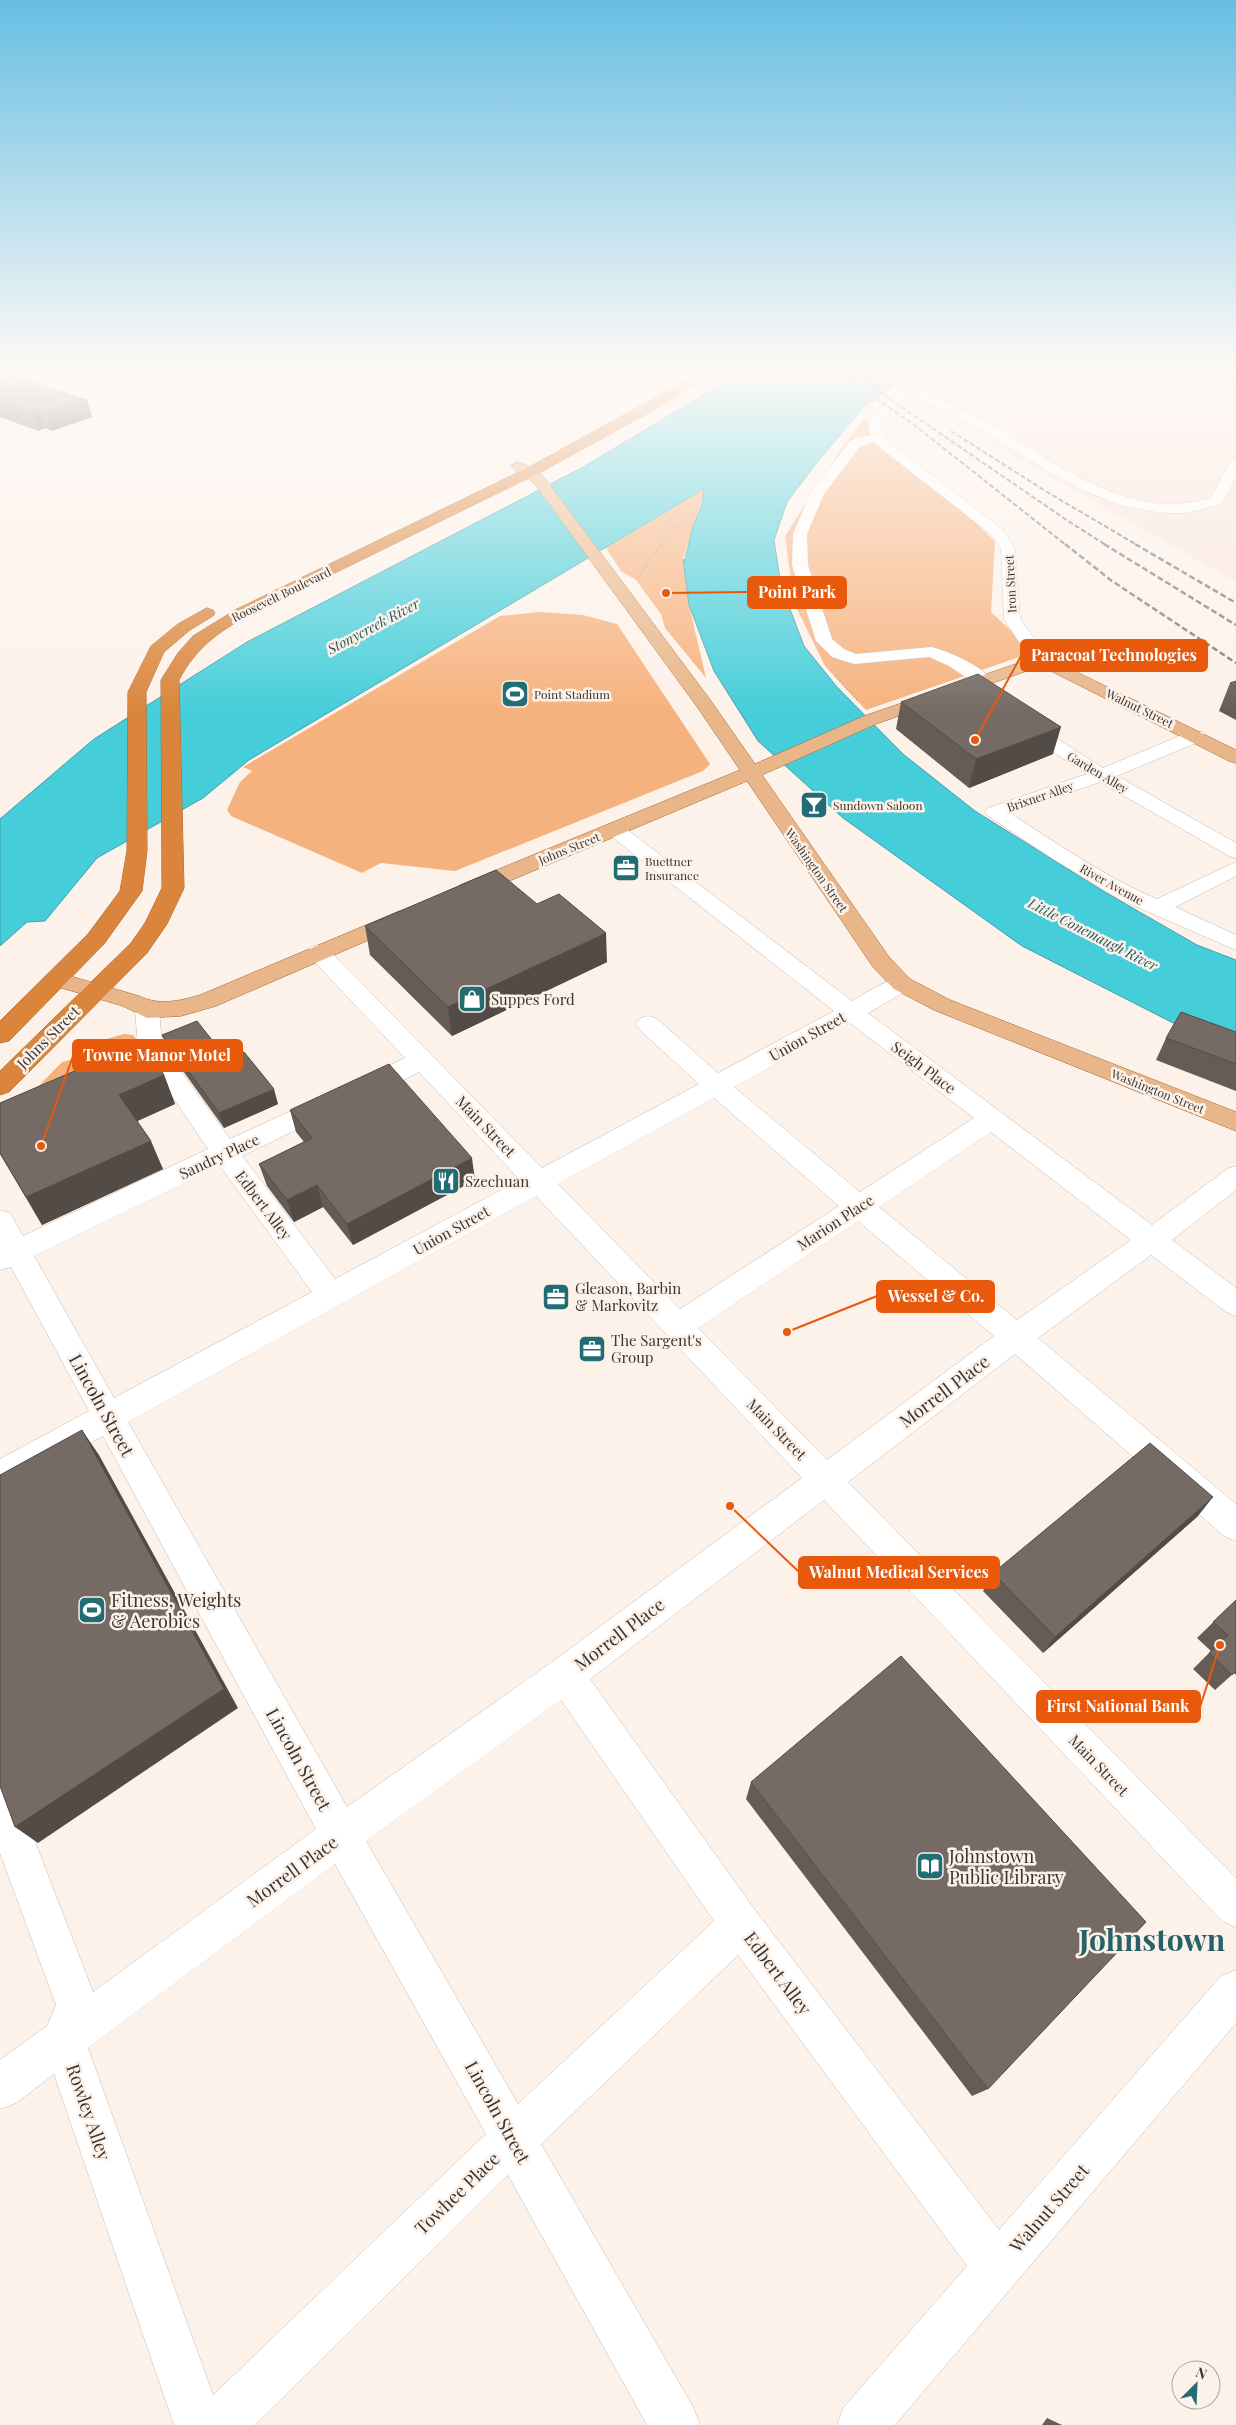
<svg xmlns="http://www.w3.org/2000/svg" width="1236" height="2425" font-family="'Playfair Display',serif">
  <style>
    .built { fill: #f9e7da }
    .green { fill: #f6b27e }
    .water { fill: #45ceda; stroke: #41a0a8 }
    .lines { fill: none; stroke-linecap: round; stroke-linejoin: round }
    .minor-casing { stroke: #c6bbb3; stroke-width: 1 }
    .major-casing { stroke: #a26938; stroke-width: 1 }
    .highway-casing { stroke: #a26938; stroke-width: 1 }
    .path-far1 { stroke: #a59d98; stroke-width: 1; stroke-dasharray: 1 2; stroke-linecap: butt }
    .path { stroke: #a59d98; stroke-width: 2; stroke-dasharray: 1 2.5; stroke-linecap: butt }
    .minor { fill: #fff; fill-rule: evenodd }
    .major { fill: #e9b689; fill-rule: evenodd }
    .highway { fill: #da853b; fill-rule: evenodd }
    .rail-far1 { stroke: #7e7772; stroke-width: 2; stroke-dasharray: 5 2.5; stroke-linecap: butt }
    .rail { stroke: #7e7772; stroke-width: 2.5; stroke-dasharray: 6 3; stroke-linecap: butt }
    .wall { fill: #655c56 }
    .shaded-wall { fill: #524b46 }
    .building { fill: #756b64; stroke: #524b46 }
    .labels { text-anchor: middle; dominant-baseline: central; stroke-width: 5; stroke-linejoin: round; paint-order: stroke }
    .far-street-label { font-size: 12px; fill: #393532; stroke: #fdf2ea }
    .far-poi-label { font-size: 12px; fill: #393532; stroke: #fdf2ea; text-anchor: start }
    .far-water-label { font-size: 14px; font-style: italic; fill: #225a5f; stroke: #fdf2ea }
    .poi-label { font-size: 15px; fill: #393532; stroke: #fdf2ea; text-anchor: start }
    .street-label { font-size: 15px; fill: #393532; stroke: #fdf2ea }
    .near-street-label { font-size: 18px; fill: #393532; stroke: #fdf2ea }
    .near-poi-label { font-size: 18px; fill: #393532; stroke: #fdf2ea; text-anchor: start }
    .near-town-label { font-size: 30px; font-weight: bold; fill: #286167; stroke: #fdf2ea }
    .leader { fill: none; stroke: #e8590c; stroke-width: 2 }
    .callout-dot { fill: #e8590c; stroke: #fdf2ea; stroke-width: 2 }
    .callout { fill: #e8590c; stroke: #e8590c; stroke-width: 2 }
    .callout-label { font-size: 16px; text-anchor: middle; font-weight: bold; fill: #fff }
  </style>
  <rect width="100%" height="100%" fill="#fdf2ea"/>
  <path class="built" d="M918 373H1236V582L901 392Z"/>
  <path class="green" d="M865 418 876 445 956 504 995 541 991 612 1034 652 866 710 825 666 794 603 785 536 842 448Z
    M705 489 683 559 689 605 706 678 665 628 661 614 636 580 621 571 606 548Z
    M539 612 583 615 617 624 710 764 703 771 455 871 381 863 362 873 231 816 227 810 240 782 252 771 243 767 500 616Z
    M124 1034 133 1035 146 1052 120 1062 72 1049Z
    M70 1060 113 1072 23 1102 62 1062Z"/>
  <path class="water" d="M740 373H906L899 382 864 407 818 461 787 502 774 540 781 585 804 646 837 687 903 754 975 811 1103 891 1197 945 1236 960V1055L1022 946 843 818 758 741 714 671 689 605 683 559 684 563 692 530 702 503 704 489 249 760 203 798 97 858 45 921 27 922 0 946V819L94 739 247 642 583 467Z"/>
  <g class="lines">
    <g class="minor-casing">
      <path id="minor" d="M920 373H933L917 390C944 401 969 412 993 426 1042 455 1090 491 1147 502 1169 507 1190 503 1211 498L1229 463 1236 459V477L1222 504C1209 507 1194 512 1181 513 1095 515 1027 454 956 415 942 408 926 402 910 396L880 420V428L886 440 1002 529 1015 548 1020 619 1033 637 1044 645 1051 660 1048 664H1036L1030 651 1021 645 1004 619 1001 548 992 535 873 442 859 448 824 494 807 534 808 565 832 639 844 649 856 654 931 647C948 651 981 665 991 680L988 684H976L949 666 929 657 854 664 832 657 816 641 792 565 793 534 810 494 849 442 855 438 871 435 868 428 870 416 910 384Z
        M1157 373H1169L1161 385 1157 386 1151 382Z
        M1025 721 1031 722 1103 768 1189 732H1203L1205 736 1203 740 1117 776 1236 843V858L1229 856 1100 782 1010 813C1058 844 1105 877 1157 899L1236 862V876L1175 907 1236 935V950L1121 900 1053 859 988 816 985 812 988 808 1087 774 1019 730 1016 726 1019 722Z
        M614 823 621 825 852 1001C869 992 891 974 910 979L914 984 910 989 868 1013 1152 1225 1227 1169 1236 1166V1190L1172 1240 1236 1288V1316L1226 1312 1151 1255 1038 1338 1236 1504V1541L1224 1536 1015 1354 848 1482 1236 1878V1927L1222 1921 824 1500 590 1679 755 1910 999 2230 1221 1976 1236 1970V2023L895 2425H837L844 2407 967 2266 738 1955 541 2144 693 2407 700 2425H647L508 2175 255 2425H174L54 2074 16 2103 0 2109V2060L47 2026 56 2005 0 1853V1782L14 1787 93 1992 316 1829 103 1436 0 1491V1459L89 1411 11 1267 0 1270V1210L10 1213 23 1236 208 1149 138 1046 135 1010 139 1004 147 1002 155 1004 159 1010 162 1045 230 1139 317 1099 326 1096 335 1099 339 1105 335 1111 242 1156 335 1279 520 1180 419 1072C400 1081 374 1100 354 1094L350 1088 354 1082 405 1058 310 957 307 952 310 947 318 945 326 947 542 1168 699 1084 640 1030 636 1024 640 1018 648 1016 656 1018 718 1073 834 1011 607 833 604 829 607 825ZM850 1023 974 1118 860 1192 734 1087ZM714 1098 839 1206 680 1309 558 1184ZM991 1132 1131 1240 1017 1320 879 1207ZM220 1166 312 1292 114 1398 34 1256ZM536 1196 802 1478 552 1662 347 1807 128 1422ZM858 1221 994 1336 827 1460 698 1328ZM561 1700 714 1921 518 2104 366 1841ZM335 1864 486 2134 213 2395 88 2048Z"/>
    </g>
    <g class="major-casing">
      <path id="major" d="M518 462 537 470 544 477 711 701 755 764 864 716 1042 655 1236 750V763L1229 761 1041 666 876 724 762 775 889 957 910 979 950 1000 1236 1112V1131L934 1010 894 989 873 967 747 781 476 895 468 896 460 895 457 890 460 885 740 770 698 708 534 483C527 476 517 473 511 466Z
        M400 911 408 913 411 918 408 923 216 1006 181 1016 147 1018 123 1006 48 984 44 979 48 974 56 972 139 996C159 1006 180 1001 200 995Z"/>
    </g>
    <g class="highway-casing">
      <path id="highway" d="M700 373H715L656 409 541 472 247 616C217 633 195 649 179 680L184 888 167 924 147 953 9 1092 0 1095V1071L131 943 145 923 162 888 161 680 178 653 193 636 235 610 531 466Z
        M207 608 213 610 215 613 213 616 190 630 164 652 146 692 147 851 142 891 104 944 9 1041 0 1043V1021L88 934 120 891 127 851 128 692 151 646 178 624Z"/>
    </g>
    <path class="path-far1" d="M685 511 682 529 663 524Z
      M661 545 673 528"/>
    <path class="path" d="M638 577 662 544
      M835 676 858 701"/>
    <use href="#minor" class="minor"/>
    <use href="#major" class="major"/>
    <use href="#highway" class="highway"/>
    <path class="rail-far1" d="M839 373 913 424 1066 545
      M852 373 1068 521 1106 545
      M951 431 1047 492 1137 545"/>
    <path class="rail" d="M1065 544 1112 581 1236 663
      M1104 544 1236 625
      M1135 544 1236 603"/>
  </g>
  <path class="wall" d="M0 378 87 400 92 417 52 431 45 428 38 431 0 417Z
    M1236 681V720L1219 711 1230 683Z
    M901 702 1053 754 969 788 896 729Z
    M365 926 607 962 452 1036 370 955Z
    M1236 1032V1091L1156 1060 1166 1038Z
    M162 1035 227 1059 278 1104 224 1128 168 1050Z
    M164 1075 175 1104 137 1121 163 1169 42 1225 0 1154V1103Z
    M290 1110 475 1180 353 1245 323 1207 294 1222 267 1186 259 1164 304 1142 296 1132Z
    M1198 1516 1043 1653 983 1591 993 1573Z
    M1236 1600V1675L1234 1673 1215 1690 1193 1669 1211 1651 1197 1638Z
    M751 1782 988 2089 972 2096 746 1799Z
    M1047 2418 1062 2425H1042Z"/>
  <path class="shaded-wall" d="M87 400 92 417 52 431 46 413Z
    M39 411 45 428 38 431 32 413Z
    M1061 727 1053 754 969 788 976 759Z
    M606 933 607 962 452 1036 448 1007Z
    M164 1075 175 1104 131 1124 119 1095Z
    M274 1089 278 1104 224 1128 219 1113Z
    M151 1141 163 1169 42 1225 26 1197Z
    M472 1158 475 1180 353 1245 347 1224Z
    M317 1185 323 1207 294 1222 287 1200Z
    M82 1430 99 1455 238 1708 38 1843 15 1827Z
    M1213 1497 1198 1516 1043 1653 1055 1637Z"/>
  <path class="building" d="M10 375 87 400 46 413 39 411 32 413 0 402V378Z
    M978 674 1061 727 976 759 901 702Z
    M1236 681V687L1230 683Z
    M496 870 537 904 559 894 606 933 448 1007 365 926Z
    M1181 1012 1236 1032V1064L1166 1038Z
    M197 1021 227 1059 244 1052 274 1089 219 1113 162 1035Z
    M142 1042 164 1075 119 1095 151 1141 26 1197 0 1153V1103Z
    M389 1064 472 1158 347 1224 317 1185 287 1200 259 1164 312 1138 290 1110Z
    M82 1430 224 1689 15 1827 0 1786V1475Z
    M1150 1443 1213 1497 1055 1637 993 1573Z
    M1236 1600V1671L1232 1675 1209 1653 1228 1635 1213 1622Z
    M901 1656 1146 1922 988 2089 751 1782Z"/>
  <linearGradient id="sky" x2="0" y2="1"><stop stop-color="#67bee2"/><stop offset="0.52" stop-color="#fef9f6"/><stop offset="1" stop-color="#fef9f6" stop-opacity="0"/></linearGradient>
  <rect width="1236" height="713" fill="url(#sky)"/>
  <defs>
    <g id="stadium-square" transform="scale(1.4375)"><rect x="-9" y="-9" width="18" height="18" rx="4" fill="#226d74" stroke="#fdf2ea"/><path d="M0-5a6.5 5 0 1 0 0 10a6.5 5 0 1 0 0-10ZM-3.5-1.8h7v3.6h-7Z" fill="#fff"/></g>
    <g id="bar-square" transform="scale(1.4375)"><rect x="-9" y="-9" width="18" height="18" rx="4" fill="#226d74" stroke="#fdf2ea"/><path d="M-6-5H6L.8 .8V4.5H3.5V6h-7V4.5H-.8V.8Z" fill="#fff"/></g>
    <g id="office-square" transform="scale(1.4375)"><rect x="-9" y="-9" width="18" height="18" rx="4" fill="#226d74" stroke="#fdf2ea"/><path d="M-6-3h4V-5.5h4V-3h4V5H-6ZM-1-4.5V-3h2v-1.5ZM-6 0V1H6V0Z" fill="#fff"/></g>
    <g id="shop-square" transform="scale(1.4375)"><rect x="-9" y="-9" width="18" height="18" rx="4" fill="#226d74" stroke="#fdf2ea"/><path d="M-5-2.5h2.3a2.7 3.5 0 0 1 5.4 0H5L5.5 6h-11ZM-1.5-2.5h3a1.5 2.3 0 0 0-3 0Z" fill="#fff"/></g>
    <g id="restaurant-square" transform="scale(1.4375)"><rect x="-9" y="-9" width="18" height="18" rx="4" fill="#226d74" stroke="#fdf2ea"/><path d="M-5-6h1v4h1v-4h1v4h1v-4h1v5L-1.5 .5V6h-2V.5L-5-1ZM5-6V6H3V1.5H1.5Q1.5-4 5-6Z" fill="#fff"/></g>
    <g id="library-square" transform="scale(1.4375)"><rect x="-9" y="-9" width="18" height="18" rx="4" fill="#226d74" stroke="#fdf2ea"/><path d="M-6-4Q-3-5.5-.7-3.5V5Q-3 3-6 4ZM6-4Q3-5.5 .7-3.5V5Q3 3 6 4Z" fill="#fff"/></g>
  </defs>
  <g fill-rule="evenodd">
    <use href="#stadium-square" x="515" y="694"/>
    <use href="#bar-square" x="814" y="805"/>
    <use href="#office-square" x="626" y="868"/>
    <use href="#shop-square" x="472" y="999"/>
    <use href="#restaurant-square" x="446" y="1181"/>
    <use href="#office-square" x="556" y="1297"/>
    <use href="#office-square" x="592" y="1349"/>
    <use href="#stadium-square" x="92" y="1610"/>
    <use href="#library-square" x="930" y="1866"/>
  </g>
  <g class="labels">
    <g class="far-street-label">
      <text transform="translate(1010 584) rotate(-93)">Iron Street</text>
      <text transform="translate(281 594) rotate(-26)">Roosevelt Boulevard</text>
      <text transform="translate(1140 708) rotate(26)">Walnut Street</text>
      <text transform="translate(1098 772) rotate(31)">Garden Alley</text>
      <text transform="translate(1040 796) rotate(-19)">Brixner Alley</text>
      <text transform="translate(569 848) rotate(-22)">Johns Street</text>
      <text transform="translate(817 870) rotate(55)">Washington Street</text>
      <text transform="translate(1112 884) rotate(29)">River Avenue</text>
      <text transform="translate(1158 1091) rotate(22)">Washington Street</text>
    </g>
    <g class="far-poi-label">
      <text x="534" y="694">Point Stadium</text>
      <text x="833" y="805">Sundown Saloon</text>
      <text x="645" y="861">Buettner<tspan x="645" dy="14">Insurance</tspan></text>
    </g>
    <g class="far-water-label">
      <text transform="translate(373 626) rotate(-28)">Stonycreek River</text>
      <text transform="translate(1093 934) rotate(27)">Little Conemaugh River</text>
    </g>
    <g class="poi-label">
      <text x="491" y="999">Suppes Ford</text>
      <text x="465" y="1181">Szechuan</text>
      <text x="575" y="1288">Gleason, Barbin<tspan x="575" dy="17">&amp; Markovitz</tspan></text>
      <text x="611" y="1340">The Sargent's<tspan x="611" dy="17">Group</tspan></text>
    </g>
    <g class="street-label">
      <text transform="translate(807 1036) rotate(-29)">Union Street</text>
      <text transform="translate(48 1037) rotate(-45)">Johns Street</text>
      <text transform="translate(924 1067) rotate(37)">Seigh Place</text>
      <text transform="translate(486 1126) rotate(46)">Main Street</text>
      <text transform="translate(219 1156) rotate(-25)">Sandry Place</text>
      <text transform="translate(264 1205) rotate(53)">Edbert Alley</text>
      <text transform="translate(835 1222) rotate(-33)">Marion Place</text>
      <text transform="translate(451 1230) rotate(-29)">Union Street</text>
      <text transform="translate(777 1429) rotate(46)">Main Street</text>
      <text transform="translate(1099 1765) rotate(46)">Main Street</text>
    </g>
    <g class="near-street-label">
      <text transform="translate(944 1391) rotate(-37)">Morrell Place</text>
      <text transform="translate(102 1405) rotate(61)">Lincoln Street</text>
      <text transform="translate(619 1634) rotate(-37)">Morrell Place</text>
      <text transform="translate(299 1759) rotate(61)">Lincoln Street</text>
      <text transform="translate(292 1871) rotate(-36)">Morrell Place</text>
      <text transform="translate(778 1973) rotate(53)">Edbert Alley</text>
      <text transform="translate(89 2112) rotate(71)">Rowley Alley</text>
      <text transform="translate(498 2112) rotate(61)">Lincoln Street</text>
      <text transform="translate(457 2193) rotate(-44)">Towhee Place</text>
      <text transform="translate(1049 2208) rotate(-49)">Walnut Street</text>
    </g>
    <g class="near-poi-label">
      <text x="111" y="1600">Fitness, Weights<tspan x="111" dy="21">&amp; Aerobics</tspan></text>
      <text x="949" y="1856">Johnstown<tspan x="949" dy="21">Public Library</tspan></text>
    </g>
    <g class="near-town-label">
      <text x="1152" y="1939">Johnstown</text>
    </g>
  </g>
  <path class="leader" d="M666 593L748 592M975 740L1021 656M41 1146L73 1056M787 1332L877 1296M730 1506L799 1572M1220 1645L1200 1707"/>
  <g class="callout-dot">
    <circle cx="666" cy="593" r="5"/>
    <circle cx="975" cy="740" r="5"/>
    <circle cx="41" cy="1146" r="5"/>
    <circle cx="787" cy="1332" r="5"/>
    <circle cx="730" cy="1506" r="5"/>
    <circle cx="1220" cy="1645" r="5"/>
  </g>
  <g class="callout">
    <rect x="748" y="577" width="98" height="31" rx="5"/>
    <rect x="1021" y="640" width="186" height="31" rx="5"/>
    <rect x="73" y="1040" width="169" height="31" rx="5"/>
    <rect x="877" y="1281" width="117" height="31" rx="5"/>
    <rect x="799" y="1557" width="200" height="31" rx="5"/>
    <rect x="1037" y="1691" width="163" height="31" rx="5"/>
  </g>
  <g class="callout-label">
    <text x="797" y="598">Point Park</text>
    <text x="1114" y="661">Paracoat Technologies</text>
    <text x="157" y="1061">Towne Manor Motel</text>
    <text x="936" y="1302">Wessel &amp; Co.</text>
    <text x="899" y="1578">Walnut Medical Services</text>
    <text x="1118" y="1712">First National Bank</text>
  </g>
  <g transform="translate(1196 2385) rotate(24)"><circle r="24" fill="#fdf2ea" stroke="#afa6a0"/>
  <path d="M0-4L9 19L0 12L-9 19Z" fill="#226d74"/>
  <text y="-8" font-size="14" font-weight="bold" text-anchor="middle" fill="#393532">N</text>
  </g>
</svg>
